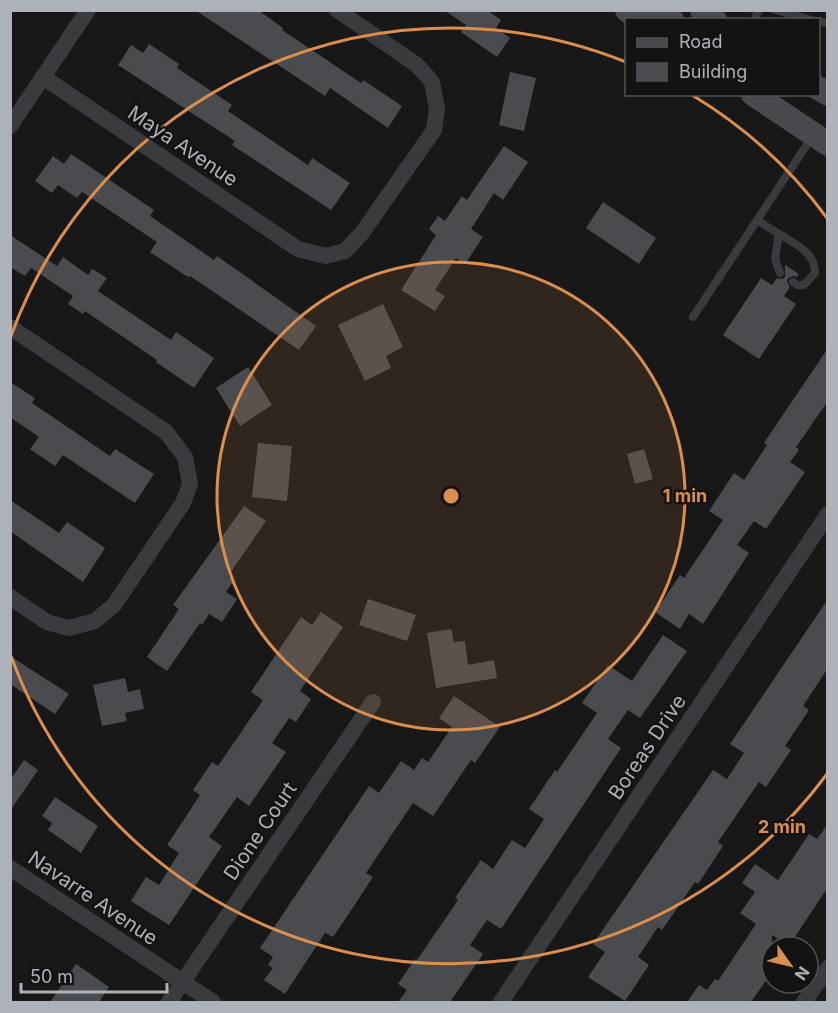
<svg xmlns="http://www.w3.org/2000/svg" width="838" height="1013" font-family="Inter,sans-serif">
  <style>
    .building { fill: #4a4b4e }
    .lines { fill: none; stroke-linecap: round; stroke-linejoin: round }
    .lane { stroke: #393b3e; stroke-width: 8 }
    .street { stroke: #393b3e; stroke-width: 16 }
    .secondary { stroke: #484a4e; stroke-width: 24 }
    .ring { fill: none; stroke: #dc8e4d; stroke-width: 3 }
    .labels { text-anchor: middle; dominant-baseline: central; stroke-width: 5; stroke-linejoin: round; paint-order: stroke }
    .street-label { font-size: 20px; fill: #acb2b8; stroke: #131314 }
    .centre { fill: #dc8e4d; stroke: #131314; stroke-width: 3 }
    .ring-label { font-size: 18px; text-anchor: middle; font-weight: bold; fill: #dc8e4d; stroke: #131314; stroke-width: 5; stroke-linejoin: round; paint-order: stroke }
  </style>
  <rect width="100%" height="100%" fill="#181819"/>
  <path class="building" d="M195 10H258L283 28 282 30 361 83 363 80 402 106 388 128 330 88 325 96Z
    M444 10H487L501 20 496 28 510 38 497 57 461 32 466 25Z
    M149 44 179 64 177 68 232 105 228 111 308 165 312 158 350 183 331 210 232 145 235 141 118 65 131 45 143 53Z
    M510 72 536 78 524 131 499 125Z
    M504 146 528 162 503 200 494 193 471 229 483 237 465 264 456 258 435 290 445 296 435 311 401 290 436 235 429 229 438 216 445 221 462 196 467 200Z
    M71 154 154 210 150 216 214 260 217 256 316 326 299 350 190 276 188 277 150 252 157 242 82 192 77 198 58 185 52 193 35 181 53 156 64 164Z
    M603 202 656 238 639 264 586 228Z
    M10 235 57 266 63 257 88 275 92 269 107 278 98 291 171 340 176 332 214 358 194 388 156 362 157 360 85 311 83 314 68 304 73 296 31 268 25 276 10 267Z
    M785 265 799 274 797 277 793 276 788 278 787 282 790 287 784 296 796 304 759 359 723 335 761 278 772 285 777 278 782 279 785 277Z
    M383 304 403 347 386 356 391 368 365 381 338 325Z
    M828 348V401L796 447 799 450 790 462 805 472 766 529 754 521 737 545 749 553 703 624 689 614 680 629 655 612 680 575 684 578 723 520 709 511 734 473 744 480 767 445 764 443Z
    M248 367 272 405 240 426 216 388Z
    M10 382 35 398 32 403 110 456 115 449 154 474 135 503 63 455 55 466 30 449 39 437 10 417Z
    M258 443 292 446 287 501 252 497Z
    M644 449 653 479 635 484 627 454Z
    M10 500 59 533 67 522 105 548 83 582 10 531Z
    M244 506 266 521 228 576 234 580 226 592 237 599 222 622 209 614 202 625 200 623 167 671 147 657 179 609 173 605Z
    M368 599 416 615 407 641 359 625Z
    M828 599V668L803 706 809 710 785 746 791 750 766 787 759 782 718 842 723 846 698 884 695 882 662 930 658 927 638 957 649 965 625 1001 588 977 605 952 593 944 713 770 727 779 744 753 730 744Z
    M321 612 343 627 300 691 311 699 296 722 289 718 272 743 286 752 249 806 237 797 209 837 222 846 169 925 131 901 146 877 159 885 179 853 167 845 200 795 193 790 212 762 218 766 263 700 251 692 301 617 312 625Z
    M451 629 454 642 465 641 468 665 494 660 497 678 436 688 427 633Z
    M663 635 687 651 640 718 628 710 608 739 621 748 501 929 487 920 470 945 483 954 450 1002H398L407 990 398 984 415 959 417 960 458 900 455 898 481 860 493 869 512 840 525 848 544 819 529 809 555 770 557 772 597 713 582 703 608 665 632 681Z
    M10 656 69 694 55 714 10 684Z
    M125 678 128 692 140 689 144 709 125 713 127 721 102 726 93 685Z
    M454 696 500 727 475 763 471 760 433 816 413 803 366 873 373 877 350 912 333 937 325 933 285 994 264 980 273 968 268 965 273 957 260 948 369 786 379 793 401 761 414 770 422 758 428 762 452 727 439 718Z
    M24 760 38 770 10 811V780Z
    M55 797 98 826 81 853 48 830 52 823 42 816Z
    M828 824V887L789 946 772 935V972L751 1002H687L699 985 707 990 715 979 718 981 756 924 740 913 755 892 742 883 755 864 778 880 809 834 817 839Z
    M76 964 109 987 99 1002H50Z"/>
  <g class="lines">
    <path class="lane" d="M775 10 812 20
      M754 20 759 10
      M818 21 828 23
      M757 220 779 234 775 259 780 273
      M779 234C795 244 815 252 815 273L804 285H798L793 282
      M693 317 812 137"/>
    <path class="street" d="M43 77 298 249 326 256 345 251 362 233 434 130 437 109 432 82 417 65 337 10
      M10 126 88 10
      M10 327 166 432 185 457 190 484 183 503 114 605 95 621 69 628 47 622 10 597
      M10 868 213 1002
      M169 1002 373 702
      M501 1002 828 514
      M804 1002 828 968"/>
    <path class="secondary" d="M627 10 640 20
      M659 10 672 20
      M702 10 715 20
      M818 88 828 94
      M753 94 828 144"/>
  </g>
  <circle cx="451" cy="496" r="234" fill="#dc8e4d" fill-opacity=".12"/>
  <g class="ring">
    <circle cx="451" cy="496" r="234"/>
    <path d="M827 774A468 468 0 0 1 11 656M11 336A468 468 0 0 1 626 62M692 95A468 468 0 0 1 827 218"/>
  </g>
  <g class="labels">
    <g class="street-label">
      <text transform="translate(183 146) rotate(34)">Maya Avenue</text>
      <text transform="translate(647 747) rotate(-56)">Boreas Drive</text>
      <text transform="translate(260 831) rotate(-56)">Dione Court</text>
      <text transform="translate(93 898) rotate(34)">Navarre Avenue</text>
    </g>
  </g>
  <circle cx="451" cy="496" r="9" class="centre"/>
  <g class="ring-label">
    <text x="685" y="502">1 min</text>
    <text x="782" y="833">2 min</text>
  </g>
  <rect width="838" height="1013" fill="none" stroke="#acb2b8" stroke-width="24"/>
  <rect x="625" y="18" width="195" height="78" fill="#131314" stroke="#505356" stroke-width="1.5"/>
  <rect x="637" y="38" width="30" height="9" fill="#484a4e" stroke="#505356" stroke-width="1.5"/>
  <text x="679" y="48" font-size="18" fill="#acb2b8">Road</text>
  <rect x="637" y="63" width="30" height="18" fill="#4a4b4e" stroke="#505356" stroke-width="1.5"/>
  <text x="679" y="78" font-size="18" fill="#acb2b8">Building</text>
  <g transform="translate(790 965) rotate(124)"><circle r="28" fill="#131314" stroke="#505356" stroke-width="1.5"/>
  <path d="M0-4.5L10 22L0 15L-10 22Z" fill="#dc8e4d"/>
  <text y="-9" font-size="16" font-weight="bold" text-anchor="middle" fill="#acb2b8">N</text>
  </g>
  <path d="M21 983v9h146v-9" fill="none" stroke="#acb2b8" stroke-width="3"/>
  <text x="30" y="983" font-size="18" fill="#acb2b8" stroke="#131314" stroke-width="4.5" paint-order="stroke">50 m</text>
</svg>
